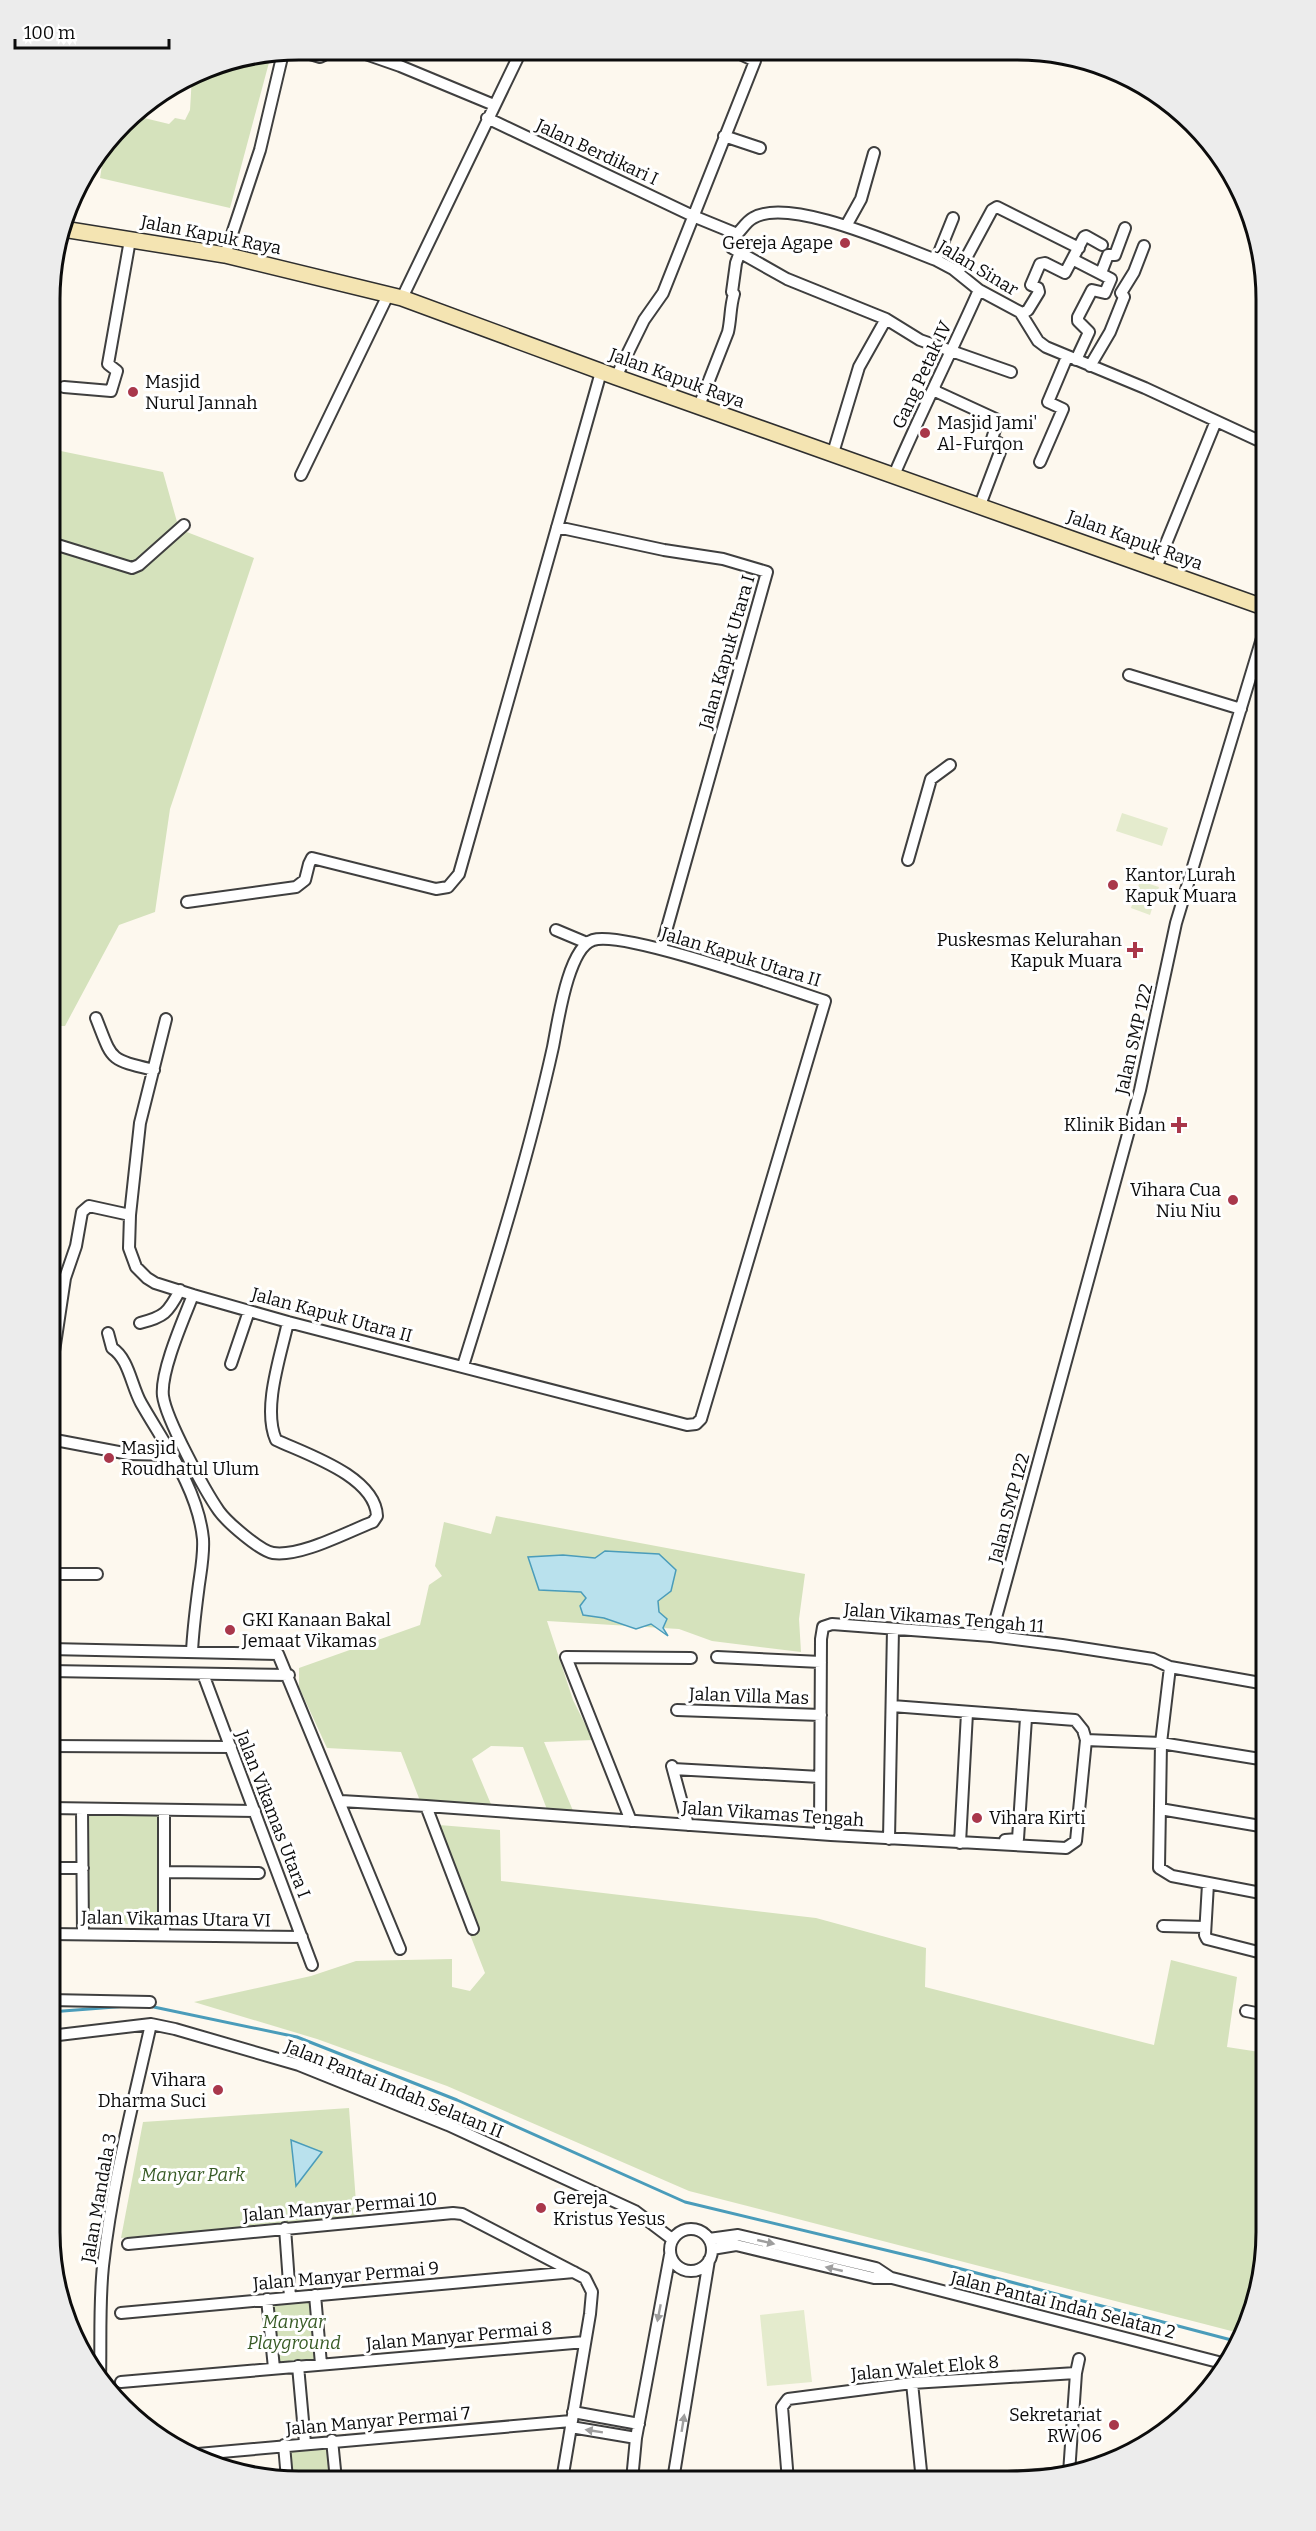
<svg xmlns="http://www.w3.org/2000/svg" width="1316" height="2531" font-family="Bitter,serif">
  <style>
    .green { fill: #d5e2bc }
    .pitch { fill: #e4ebcd }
    .water { fill: #b9e1ed; stroke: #4a9cba; stroke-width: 1.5 }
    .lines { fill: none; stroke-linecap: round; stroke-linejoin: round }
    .stream { stroke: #4a9cba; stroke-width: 3 }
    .minor-casing { stroke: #3f3f3f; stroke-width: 14 }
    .secondary-casing { stroke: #2e2e2e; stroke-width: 18 }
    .minor { stroke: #fff; stroke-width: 10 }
    .secondary { stroke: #f4e4b2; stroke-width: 15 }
    .oneway { fill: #9e9e9e }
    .poi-dot { fill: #a9374b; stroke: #fff; stroke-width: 2 }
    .labels { text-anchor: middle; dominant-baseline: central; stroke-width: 6; stroke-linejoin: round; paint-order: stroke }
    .street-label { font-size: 18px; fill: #0c0c0c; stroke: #fff }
    .poi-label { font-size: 18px; fill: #0c0c0c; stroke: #fff; text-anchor: start }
    .park-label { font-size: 18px; font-style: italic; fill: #385b26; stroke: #fff }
    .rim { fill: none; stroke: #0c0c0c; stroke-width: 3 }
  </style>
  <rect width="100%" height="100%" fill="#fdf8ee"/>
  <path class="green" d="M271 55 230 208 100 178 103 159 99 158 134 112 136 110V116L169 124 175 118 185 120 190 110 192 76 204 68Z
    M51 449 163 472 179 529 254 558 170 809 155 912 119 925 65 1026H51Z
    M496 1516 805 1574 799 1619 801 1652 712 1641 679 1629 547 1621 573 1700 593 1740 544 1742 574 1813 548 1812 523 1747 491 1746 472 1759 493 1809 422 1806 401 1752 327 1748 299 1687V1668L420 1625 429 1585 442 1576 435 1566 444 1522 491 1534Z
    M88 1811H160V1924H87Z
    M427 1824 500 1830 501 1881 816 1918 926 1948 925 1987 1154 2045 1171 1960 1237 1977 1227 2047 1266 2053V2248L1248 2327 1243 2334 689 2191 447 2086 317 2039 194 2002 311 1976 356 1961 452 1959V1987L470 1991 485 1973Z
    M349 2108 357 2216 121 2238 143 2122Z
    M310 2299 313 2303 318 2363 276 2366 270 2302Z
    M332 2440 336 2480 287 2479 284 2445Z"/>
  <path class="pitch" d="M1122 813 1168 828 1162 846 1116 831Z
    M1140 881 1159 887 1150 915 1131 908Z
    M804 2310 812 2382 767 2386 760 2315Z"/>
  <path class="water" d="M605 1551 659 1554 676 1570 671 1591 658 1601 659 1612 667 1619 663 1628 668 1636 651 1624 636 1629 604 1618 583 1615 580 1606 586 1598 581 1592 539 1590 528 1557 563 1555 595 1558Z
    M291 2140 322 2152 296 2186Z"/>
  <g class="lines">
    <path class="stream" d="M149 2006 297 2037 457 2100 685 2202 927 2260 1239 2342
      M50 2012 128 2006"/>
    <g class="minor-casing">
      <path id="minor" d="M297 50 320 57 324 55 325 50
        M354 50 400 66 494 105
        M487 118 693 216 737 234C742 229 747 221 753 218 789 196 898 246 936 260L953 269 979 290 1020 312 1038 341 1046 347 1145 388 1266 444
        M724 136 760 148
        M846 226 861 199 874 153
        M737 234 732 248 787 279 886 319 920 340 1011 372
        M225 255 260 150 283 53
        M936 260 953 218
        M1074 260 1111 279 1105 293 1092 290 1078 317V321L1089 332 1076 360
        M958 273 992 210 997 207 1079 248
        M1101 273 1108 255H1115L1125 228
        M402 298 521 51
        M1022 314 1028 310 1039 292 1038 288 1031 285 1040 264 1045 263 1065 273 1084 237 1086 236 1102 245
        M1090 366 1110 332 1124 297 1121 293 1134 272 1144 246
        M616 377 644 320 663 293 755 61 736 52
        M64 387 111 391 117 371 108 364 130 240
        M935 388V391L998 420 992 439 999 443 1000 452 980 505
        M699 406 728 332C731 319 730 307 734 294L732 292 736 263 740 252
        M833 453 859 367 886 319
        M1040 462 1063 409 1048 402 1067 357
        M301 475 388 295
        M894 475C921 412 951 353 979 290
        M557 527 664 550 723 559 767 572 661 949
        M51 543 132 568 139 565 184 525
        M1156 568 1216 421
        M1129 675 1241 709
        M908 860 931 779 950 765
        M187 902 296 887 305 880 309 864 312 858 436 889 448 887 459 874 601 372
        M556 930 587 943
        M96 1018C113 1061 108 1059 154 1070
        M166 1019 140 1123 130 1215 129 1248 136 1267 147 1278 155 1283 193 1295 288 1322 687 1425 696 1424 701 1419 825 1001C785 988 624 930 593 940 568 948 558 1022 553 1047 529 1155 496 1260 463 1366
        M193 1295C184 1318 160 1372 163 1396 166 1419 205 1491 219 1511 227 1522 260 1551 273 1553 301 1557 347 1532 373 1522L377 1516C375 1476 306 1454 276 1440 262 1408 281 1355 288 1322
        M140 1323C164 1317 168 1313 180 1290
        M108 1333 112 1348C129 1359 131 1385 141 1403 165 1445 198 1489 203 1539 204 1554 201 1570 199 1584 196 1607 193 1629 192 1652
        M231 1364 249 1311
        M50 1378 65 1278 76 1246 82 1212 89 1206 130 1215
        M50 1439 129 1454 172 1455
        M50 1574H97
        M991 1636 1140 1090 1176 923 1266 625
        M50 1649 278 1654 400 1949
        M717 1657 821 1662
        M1170 1667 1161 1743 1159 1868 1172 1876 1266 1894
        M50 1671 289 1675
        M203 1674 312 1965
        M677 1710 821 1715
        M1086 1740 1161 1743 1266 1760
        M50 1746 231 1747
        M672 1766 688 1825
        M673 1769 820 1777
        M341 1801 426 1806 831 1835 1066 1848 1076 1841 1086 1740 1083 1730 1075 1720 892 1706
        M426 1806 473 1929
        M50 1808 255 1811
        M82 1809 83 1934
        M1160 1809 1266 1827
        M631 1821 566 1657 691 1658
        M820 1834 821 1639 823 1627 832 1624 991 1636 1062 1645 1153 1659 1170 1667 1266 1684
        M889 1839 893 1629
        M1005 1840 1018 1839 1026 1718
        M960 1843 967 1713
        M50 1868H83
        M164 1872 259 1873
        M1208 1884 1205 1935 1207 1939 1266 1954
        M1163 1926 1205 1927
        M50 1934 302 1937
        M164 1935V1810
        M50 2000 150 2002
        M1246 2011 1266 2015
        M50 2036 151 2024 175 2029 299 2065 448 2125 635 2211 672 2239
        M285 2228 290 2297
        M670 2250a21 21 0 1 1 42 0a21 21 0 1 1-42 0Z
        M709 2239 738 2235 876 2268 891 2278
        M128 2244 453 2213 462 2214 585 2278 592 2292 590 2314 562 2480
        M712 2249 736 2245 874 2278H892L1226 2364
        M315 2295 321 2364
        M267 2299 274 2368
        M121 2313 574 2272
        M298 2366 305 2443
        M100 2381C101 2343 99 2304 103 2266 112 2184 133 2104 151 2024
        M121 2382 585 2342
        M912 2383 922 2481
        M573 2412 639 2424
        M571 2427 636 2438
        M332 2440 336 2480
        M284 2445 287 2479
        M187 2455 571 2421
        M1069 2473 1076 2373 1079 2359
        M632 2480 636 2438 670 2255
        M673 2480 709 2260
        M788 2481 782 2407 788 2399 912 2383 1076 2373
        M951 2481 1067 2473"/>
    </g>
    <g class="secondary-casing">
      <path id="secondary" d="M63 229 225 255 402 298 616 377 1266 608"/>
    </g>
    <use href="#minor" class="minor"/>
    <use href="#secondary" class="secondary"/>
  </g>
  <defs><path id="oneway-solid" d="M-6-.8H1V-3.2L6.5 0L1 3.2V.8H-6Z" transform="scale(1.5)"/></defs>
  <g class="oneway">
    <use href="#oneway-solid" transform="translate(766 2242) rotate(13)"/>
    <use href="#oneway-solid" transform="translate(834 2269) rotate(-167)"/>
    <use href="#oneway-solid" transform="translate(659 2313) rotate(101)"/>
    <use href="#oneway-solid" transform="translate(683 2423) rotate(-81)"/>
    <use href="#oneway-solid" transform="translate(594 2431) rotate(-171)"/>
  </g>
  <g class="poi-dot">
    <circle cx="845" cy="243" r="6"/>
    <circle cx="133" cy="392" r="6"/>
    <circle cx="925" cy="433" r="6"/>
    <circle cx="1113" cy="885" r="6"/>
    <path d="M1132 941h6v6h6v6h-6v6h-6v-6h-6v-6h6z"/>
    <path d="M1176 1116h6v6h6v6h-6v6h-6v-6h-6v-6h6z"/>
    <circle cx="1233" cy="1200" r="6"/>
    <circle cx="109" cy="1458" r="6"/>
    <circle cx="230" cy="1630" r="6"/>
    <circle cx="977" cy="1818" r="6"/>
    <circle cx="218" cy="2090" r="6"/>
    <circle cx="541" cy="2208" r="6"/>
    <circle cx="1114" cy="2425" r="6"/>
  </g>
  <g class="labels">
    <g class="street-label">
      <text transform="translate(597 152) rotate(25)">Jalan Berdikari I</text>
      <text transform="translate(211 235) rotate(11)">Jalan Kapuk Raya</text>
      <text transform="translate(978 268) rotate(31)">Jalan Sinar</text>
      <text transform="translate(922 375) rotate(-65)">Gang Petak IV</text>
      <text transform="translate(677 378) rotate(20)">Jalan Kapuk Raya</text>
      <text transform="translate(1135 540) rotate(20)">Jalan Kapuk Raya</text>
      <text transform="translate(727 652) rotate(-74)">Jalan Kapuk Utara I</text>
      <text transform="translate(741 957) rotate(17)">Jalan Kapuk Utara II</text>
      <text transform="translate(1134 1039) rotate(-77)">Jalan SMP 122</text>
      <text transform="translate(332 1315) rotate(15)">Jalan Kapuk Utara II</text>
      <text transform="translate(1009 1508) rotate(-75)">Jalan SMP 122</text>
      <text transform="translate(944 1618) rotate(5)">Jalan Vikamas Tengah 11</text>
      <text transform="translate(749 1696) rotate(2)">Jalan Villa Mas</text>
      <text transform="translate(273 1814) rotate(69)">Jalan Vikamas Utara I</text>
      <text transform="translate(773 1814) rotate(4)">Jalan Vikamas Tengah</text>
      <text transform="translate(176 1919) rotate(1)">Jalan Vikamas Utara VI</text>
      <text transform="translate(394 2089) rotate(22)">Jalan Pantai Indah Selatan II</text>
      <text transform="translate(99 2198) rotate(-80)">Jalan Mandala 3</text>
      <text transform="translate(340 2207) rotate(-5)">Jalan Manyar Permai 10</text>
      <text transform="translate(346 2276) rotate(-5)">Jalan Manyar Permai 9</text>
      <text transform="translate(1063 2305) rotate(14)">Jalan Pantai Indah Selatan 2</text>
      <text transform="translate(459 2336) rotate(-5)">Jalan Manyar Permai 8</text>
      <text transform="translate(925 2368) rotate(-5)">Jalan Walet Elok 8</text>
      <text transform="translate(378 2421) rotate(-5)">Jalan Manyar Permai 7</text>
    </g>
    <g class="poi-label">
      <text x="833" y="243" text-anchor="end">Gereja Agape</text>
      <text x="145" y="382">Masjid<tspan x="145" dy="21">Nurul Jannah</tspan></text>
      <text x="937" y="423">Masjid Jami'<tspan x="937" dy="21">Al-Furqon</tspan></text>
      <text x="1125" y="875">Kantor Lurah<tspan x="1125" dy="21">Kapuk Muara</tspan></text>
      <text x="1122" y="940" text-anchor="end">Puskesmas Kelurahan<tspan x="1122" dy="21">Kapuk Muara</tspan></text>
      <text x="1166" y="1125" text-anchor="end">Klinik Bidan</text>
      <text x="1221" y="1190" text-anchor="end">Vihara Cua<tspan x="1221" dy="21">Niu Niu</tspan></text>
      <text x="121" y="1448">Masjid<tspan x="121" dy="21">Roudhatul Ulum</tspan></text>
      <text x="242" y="1620">GKI Kanaan Bakal<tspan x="242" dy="21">Jemaat Vikamas</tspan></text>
      <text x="989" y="1818">Vihara Kirti</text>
      <text x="206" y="2080" text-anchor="end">Vihara<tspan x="206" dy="21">Dharma Suci</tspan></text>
      <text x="553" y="2198">Gereja<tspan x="553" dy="21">Kristus Yesus</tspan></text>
      <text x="1102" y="2415" text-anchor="end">Sekretariat<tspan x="1102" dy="21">RW 06</tspan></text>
    </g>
    <g class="park-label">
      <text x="193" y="2175">Manyar Park</text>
      <text x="294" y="2322">Manyar<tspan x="294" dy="21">Playground</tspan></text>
    </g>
  </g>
  <path d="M0 0H1316V2531H0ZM299 60H1017A239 239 0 0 1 1256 299V2232A239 239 0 0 1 1017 2471H299A239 239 0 0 1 60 2232V299A239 239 0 0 1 299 60Z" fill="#ececec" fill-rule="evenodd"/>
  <path class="rim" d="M299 60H1017A239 239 0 0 1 1256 299V2232A239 239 0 0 1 1017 2471H299A239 239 0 0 1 60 2232V299A239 239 0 0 1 299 60Z"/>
  <path d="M15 39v9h154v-9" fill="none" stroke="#0c0c0c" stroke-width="3"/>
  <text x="24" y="39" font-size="18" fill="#0c0c0c" stroke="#ffffff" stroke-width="4.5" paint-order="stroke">100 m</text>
</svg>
